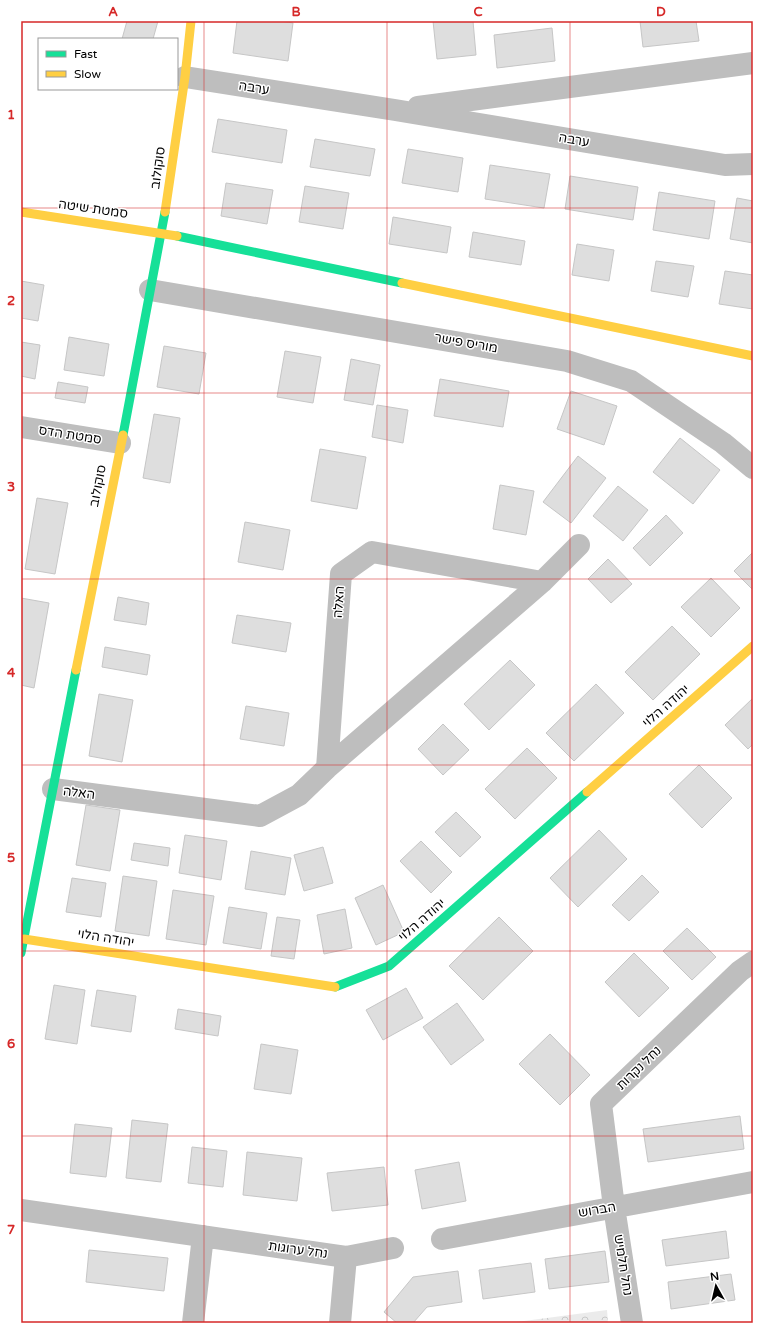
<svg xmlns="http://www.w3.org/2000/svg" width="774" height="1344" font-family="'Varela Round','Noto Sans Hebrew',sans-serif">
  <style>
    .park { fill: url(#park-crowns) }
    .building { fill: #dedede; stroke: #c6c6c6 }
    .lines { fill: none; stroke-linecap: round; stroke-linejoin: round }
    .street { stroke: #bebebe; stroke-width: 22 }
    .fast { stroke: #16e098; stroke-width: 9 }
    .slow { stroke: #ffcf43; stroke-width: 9 }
    .grid { fill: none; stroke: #d62828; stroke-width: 1; stroke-opacity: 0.55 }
    .labels { text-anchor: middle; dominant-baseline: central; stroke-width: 3; stroke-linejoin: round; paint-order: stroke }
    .street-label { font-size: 13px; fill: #000; stroke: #fff }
    .neatline { fill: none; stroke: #d62828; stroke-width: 1.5 }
    .grid-label { font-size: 13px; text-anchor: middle; font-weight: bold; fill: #d62828 }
  </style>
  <defs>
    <pattern id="park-crowns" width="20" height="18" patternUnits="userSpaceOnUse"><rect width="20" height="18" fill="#ebebeb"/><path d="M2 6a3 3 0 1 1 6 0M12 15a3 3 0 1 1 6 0" fill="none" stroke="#c8c8c8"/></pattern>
  </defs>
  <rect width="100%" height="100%" fill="#fff"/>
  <path class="park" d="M607 1310 608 1323H509Z"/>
  <path class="building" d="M127 21H158L153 39H122Z
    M237 21H280L293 23 288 61 233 53Z
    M433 21H473L476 55 437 59Z
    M640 21H696L699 41 643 47Z
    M552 28 555 61 497 68 494 35Z
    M218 119 287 130 282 163 212 152Z
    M315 139 375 149 370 176 310 167Z
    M408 149 463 158 458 192 402 183Z
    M490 165 550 174 544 208 485 199Z
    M570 176 638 187 633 220 565 209Z
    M226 183 273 190 267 224 221 216Z
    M305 186 349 193 343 229 299 222Z
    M659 192 715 201 709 239 653 230Z
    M737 198 753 201V243L730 239Z
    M393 217 451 227 447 253 389 244Z
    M473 232 525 241 521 265 469 257Z
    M577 244 614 250 609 281 572 275Z
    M656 261 694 266 688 297 651 291Z
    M725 271 753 275V309L719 304Z
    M21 281 44 285 38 321 21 318Z
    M69 337 109 344 104 376 64 370Z
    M21 342 40 345 35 379 21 376Z
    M164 346 206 353 199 394 157 387Z
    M285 351 321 357 313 403 277 397Z
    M351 359 380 365 373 405 344 400Z
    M440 379 509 391 503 427 434 416Z
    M58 382 88 387 85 403 55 398Z
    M571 391 617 406 604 445 557 429Z
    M377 405 408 410 403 443 372 437Z
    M154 414 180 418 170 483 143 478Z
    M680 438 720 470 693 504 653 472Z
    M320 449 366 457 357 509 311 501Z
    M578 456 606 478 571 523 543 502Z
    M500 485 534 491 526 535 493 529Z
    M618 486 648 510 623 541 593 516Z
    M37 498 68 503 55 574 25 569Z
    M666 515 683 533 650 566 633 548Z
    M245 522 290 530 283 570 238 562Z
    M753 552V590L734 571Z
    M608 559 632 584 611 603 588 579Z
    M711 578 740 608 711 637 681 607Z
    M118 597 149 603 146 625 114 620Z
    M21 598 49 603 34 688 21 685Z
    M237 615 291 623 286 652 232 643Z
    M672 626 700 654 653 700 625 672Z
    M105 647 150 655 147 675 102 667Z
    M510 660 535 685 489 730 464 704Z
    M596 684 624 713 574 761 546 733Z
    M99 694 133 700 122 762 89 756Z
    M753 698V744L748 749 725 725Z
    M246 706 289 713 284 746 240 739Z
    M443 724 469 750 443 775 418 749Z
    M527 748 557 778 515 819 485 789Z
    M699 765 732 798 702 828 669 794Z
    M86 805 120 810 110 871 76 865Z
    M456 812 481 837 460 857 435 832Z
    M599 830 627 859 578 907 550 878Z
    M185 835 227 841 221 880 179 873Z
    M421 841 452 872 431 893 400 861Z
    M134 843 170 848 168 866 131 860Z
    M323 847 333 883 304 891 294 855Z
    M251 851 291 858 285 895 245 889Z
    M642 875 659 892 629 921 612 905Z
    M123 876 157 881 149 936 115 931Z
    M72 878 106 883 101 917 66 912Z
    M383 885 404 932 376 945 355 898Z
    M173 890 214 896 206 945 166 939Z
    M229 907 267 913 261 949 223 943Z
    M345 909 352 948 324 954 317 915Z
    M277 917 300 920 294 959 271 956Z
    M499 917 533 951 483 1000 449 966Z
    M687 928 716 957 692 980 663 951Z
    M634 953 669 988 639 1017 605 982Z
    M54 985 85 990 77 1044 45 1039Z
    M406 988 423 1018 383 1040 366 1010Z
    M97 990 136 996 131 1032 91 1026Z
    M457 1003 484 1040 451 1065 423 1027Z
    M178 1009 221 1016 218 1036 175 1029Z
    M550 1034 590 1075 560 1105 519 1064Z
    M261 1044 298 1050 291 1094 254 1089Z
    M740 1116 744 1149 648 1162 643 1129Z
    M132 1120 168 1124 161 1182 126 1178Z
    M75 1124 112 1128 106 1177 70 1173Z
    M192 1147 227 1151 223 1187 188 1183Z
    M247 1152 302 1158 297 1201 243 1195Z
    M459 1162 466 1201 422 1209 415 1170Z
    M384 1167 388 1205 332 1211 327 1173Z
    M726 1231 729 1258 666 1266 662 1240Z
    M89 1250 168 1258 164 1291 86 1282Z
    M605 1251 609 1282 549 1289 545 1259Z
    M531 1263 535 1292 483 1299 479 1270Z
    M458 1271 462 1302 427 1307 413 1323H397L384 1312 413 1277Z
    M731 1274 735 1300 671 1309 668 1282Z"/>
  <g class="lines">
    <path class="street" d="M185 77 395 110 725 165 753 164
      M418 107 753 63
      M150 290 567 361 631 381 723 443 753 468
      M21 427 120 443
      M327 768 341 574 372 552 542 582
      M53 789 260 816 299 795 327 768 542 582 579 545
      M21 1210 346 1257 393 1248
      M442 1239 753 1182
      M193 1323 203 1236
      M340 1323 346 1257
      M632 1323 614 1207 601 1104 740 971 753 962"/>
    <path class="fast" d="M177 236 402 283
      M123 435 165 212
      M21 953 76 670
      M335 987 389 966 587 792"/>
    <path class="slow" d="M21 212 177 236
      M165 212 185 77 191 21
      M402 283 753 356
      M76 670 123 435
      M587 792 753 646
      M24 939 335 987"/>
  </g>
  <path class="grid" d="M204 21V1323M387 21V1323M570 21V1323M21 208H753M21 393H753M21 579H753M21 765H753M21 951H753M21 1136H753"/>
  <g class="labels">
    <g class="street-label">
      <text transform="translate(254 88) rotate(9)">ערבה</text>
      <text transform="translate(574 140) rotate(10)">ערבה</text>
      <text transform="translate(158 168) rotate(-82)">סוקולוב</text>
      <text transform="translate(93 209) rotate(8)">סמטת שיטה</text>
      <text transform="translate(466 343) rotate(10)">מוריס פישר</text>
      <text transform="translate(70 435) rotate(9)">סמטת הדס</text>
      <text transform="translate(98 486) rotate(-79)">סוקולוב</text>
      <text transform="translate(339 602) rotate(-86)">האלה</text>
      <text transform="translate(666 706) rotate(-41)">יהודה הלוי</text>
      <text transform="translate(79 793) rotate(7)">האלה</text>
      <text transform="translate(422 920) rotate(-41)">יהודה הלוי</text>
      <text transform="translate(106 938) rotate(9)">יהודה הלוי</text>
      <text transform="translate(639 1068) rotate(-44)">נחל נקרות</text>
      <text transform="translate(597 1210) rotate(-10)">הברוש</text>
      <text transform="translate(298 1250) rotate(8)">נחל ערוגות</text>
      <text transform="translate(623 1265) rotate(81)">נחל חלמיש</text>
    </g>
  </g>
  <rect width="774" height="1344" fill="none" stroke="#ffffff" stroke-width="44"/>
  <rect x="38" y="38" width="140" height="52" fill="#ffffff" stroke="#999999"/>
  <rect x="46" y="51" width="20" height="6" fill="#16e098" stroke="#999999"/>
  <text x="74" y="58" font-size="12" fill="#000000">Fast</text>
  <rect x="46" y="71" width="20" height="6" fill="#ffcf43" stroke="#999999"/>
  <text x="74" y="78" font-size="12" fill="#000000">Slow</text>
  <g transform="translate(716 1286) rotate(352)" stroke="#ffffff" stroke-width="3" paint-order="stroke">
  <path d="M0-3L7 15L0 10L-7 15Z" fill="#000000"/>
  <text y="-6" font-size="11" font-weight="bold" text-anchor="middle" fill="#000000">N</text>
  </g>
  <rect x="22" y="22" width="730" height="1300" class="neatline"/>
  <g class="grid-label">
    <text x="113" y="16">A</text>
    <text x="296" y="16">B</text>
    <text x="478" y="16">C</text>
    <text x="661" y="16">D</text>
    <text x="11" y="119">1</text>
    <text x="11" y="305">2</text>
    <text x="11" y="491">3</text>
    <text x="11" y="677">4</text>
    <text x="11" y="862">5</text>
    <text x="11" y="1048">6</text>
    <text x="11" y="1234">7</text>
  </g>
</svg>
